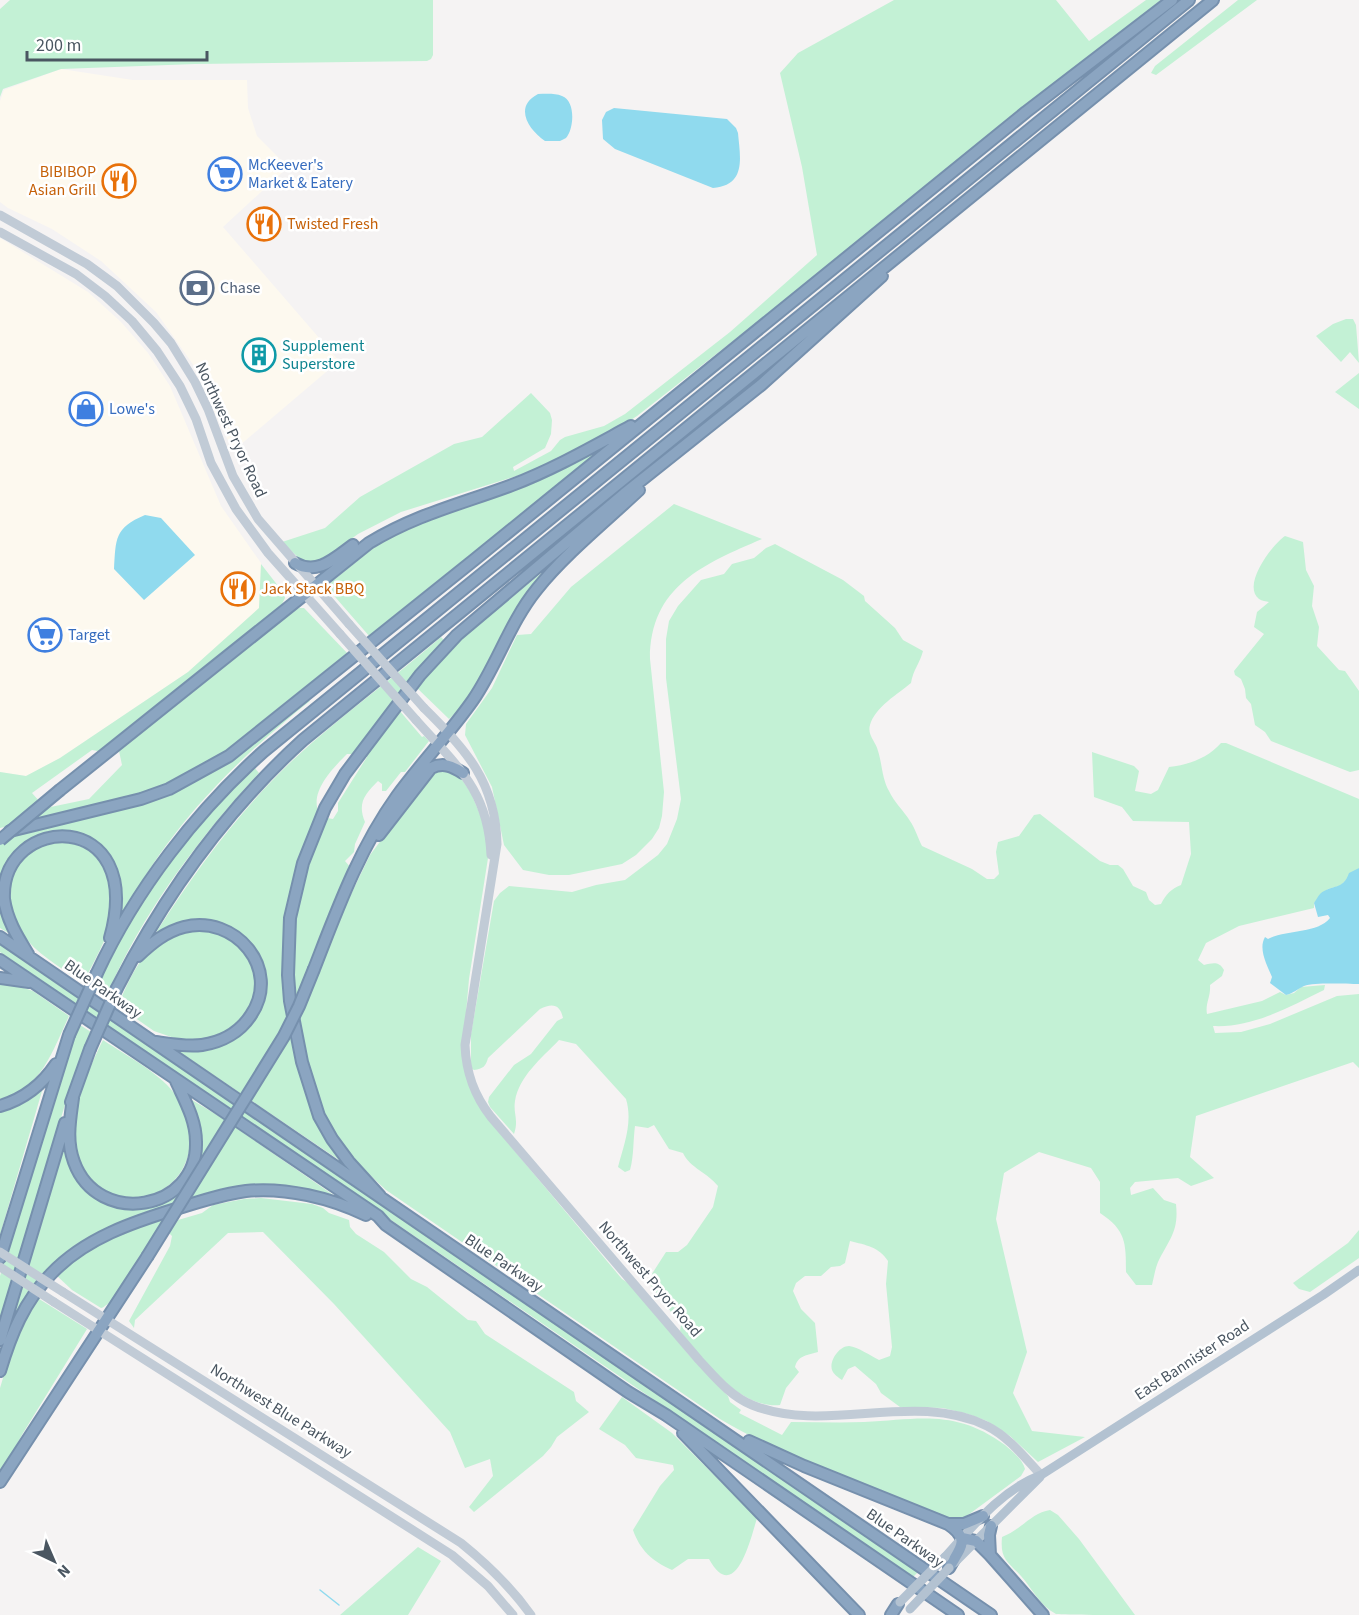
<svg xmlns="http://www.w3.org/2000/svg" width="1359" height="1615" font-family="'Source Sans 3',sans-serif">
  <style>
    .commercial { fill: #fdf9ef }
    .green { fill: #c3f1d5 }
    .water { fill: #90daee }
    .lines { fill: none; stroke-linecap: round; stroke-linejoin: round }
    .stream { stroke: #90daee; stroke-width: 1.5 }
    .highway-casing { stroke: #7690ad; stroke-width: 14 }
    .secondary { stroke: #c1cbd6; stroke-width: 9 }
    .primary { stroke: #b3c2d1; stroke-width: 9 }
    .highway { stroke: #8ba5c1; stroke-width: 10 }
    .highway-bridge-casing { stroke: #7690ad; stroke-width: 14; stroke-linecap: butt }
    .secondary-bridge { stroke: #c1cbd6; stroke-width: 9 }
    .primary-bridge { stroke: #b3c2d1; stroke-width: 9 }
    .highway-bridge { stroke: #8ba5c1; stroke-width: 10 }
    .labels { text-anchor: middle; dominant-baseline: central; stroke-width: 5; stroke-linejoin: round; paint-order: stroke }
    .shop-label { font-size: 16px; fill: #366cbe; stroke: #fff; text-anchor: start }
    .food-label { font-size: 16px; fill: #c56008; stroke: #fff; text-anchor: start }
    .service-label { font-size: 16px; fill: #4e5e75; stroke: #fff; text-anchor: start }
    .culture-label { font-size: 16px; fill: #0d838f; stroke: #fff; text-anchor: start }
    .street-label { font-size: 16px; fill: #4a5661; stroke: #fff }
  </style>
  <rect width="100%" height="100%" fill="#f5f3f3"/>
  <path class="commercial" d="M61 69 133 80H247L248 108 257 136 288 167 223 227 339 361 233 451 215 413 199 373 156 312 101 261 52 229 8 208 0 202V101L4 90Z
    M0 238 88 292 121 322 148 353 170 386 221 506 261 563 260 608 188 672 60 758 26 776 0 772Z"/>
  <path class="green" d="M10 0H433V55L431 59 427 61 195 64 61 69 3 89 0 97V9Z
    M894 0H1056L1089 41 1146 0H1161L792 295 637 416 617 429 539 469 401 512 358 534 320 562 304 563 282 542 325 528 360 497 454 444 482 437 531 393 550 413 552 420 551 434 545 448 513 467 514 471 551 451 560 440 565 437 604 426 625 414 730 332 817 255 802 167 780 73 798 53Z
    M1238 0H1257L1156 75 1151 73 1155 66Z
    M1346 319H1353L1356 325 1359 363 1350 352 1341 362 1316 336 1333 324Z
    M1359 373V409L1335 392Z
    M602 448 370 637 329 590 330 583 372 549 402 531 536 479Z
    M674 504 762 539C704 564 650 586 650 659L664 792 662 816 659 828 652 839 636 855 622 864 569 875H549L523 870 504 845 492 787 465 735 466 724 492 688 517 635 531 634 571 587Z
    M1285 536 1303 542 1306 570 1314 586 1312 606 1319 627 1317 646 1339 670 1345 671 1359 691V770L1350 772 1271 741 1265 732 1255 725 1251 704 1246 698 1245 689 1241 679 1235 675 1234 671 1264 634 1254 627 1257 612 1269 602C1266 601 1262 601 1259 599 1241 585 1273 544 1285 536Z
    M775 544 843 580 864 596 865 601 895 628 903 640 923 651C920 663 913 670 911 683 898 694 875 707 870 725 867 735 876 742 878 751 882 763 882 779 889 791 894 802 904 811 910 821 915 828 918 838 922 846L972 869 987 879H994L999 874 996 852 998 842 1019 836 1034 815 1040 814 1100 861 1110 865H1118L1123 869 1133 886 1146 892 1149 900 1155 905 1161 904C1166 894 1171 889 1181 885L1191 854 1189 822 1133 821 1122 807 1094 797 1092 752 1134 766 1139 771 1135 791 1151 794 1158 790 1169 767C1188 765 1208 758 1221 743H1226L1359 799V868L1340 886 1328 889 1314 903V908L1239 926 1206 943 1198 960 1204 965C1213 963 1219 961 1224 970L1222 976 1210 985C1211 996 1205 1004 1207 1014L1262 1001 1280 992 1286 995 1294 993 1301 987 1325 985 1324 990C1289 1007 1253 1028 1213 1026L1215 1033 1241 1032 1270 1024 1337 996 1359 994V1068L1353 1062 1196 1116 1190 1157 1214 1178 1191 1186 1178 1178 1135 1182 1130 1188 1131 1195 1153 1188 1164 1200 1176 1204C1179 1232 1169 1239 1158 1262 1155 1269 1154 1277 1152 1285H1136L1126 1272C1126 1243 1126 1230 1100 1213V1182L1091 1168 1039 1152 1004 1173 996 1219 1027 1352 1013 1393 1032 1431 1085 1437 1038 1462 1010 1436 987 1421 968 1414 943 1408 900 1407 881 1393 876 1384 855 1366 848 1369 842 1380C838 1377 834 1375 832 1370 829 1361 839 1346 849 1346 858 1347 871 1356 879 1360L890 1356 892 1347 886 1284 888 1261C879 1247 866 1245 850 1241L845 1263 840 1266 831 1267 821 1276H805L796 1283 793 1291 801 1309 815 1323 818 1352C808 1355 798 1355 795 1367L799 1372 786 1388 780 1405C739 1409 703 1360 680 1331L681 1325 649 1283 650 1277 666 1252H678L687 1245 713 1207 718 1186C708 1173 690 1168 683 1153L669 1149 654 1125 648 1128 635 1126C633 1141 634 1155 630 1170L625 1172 618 1167C624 1145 633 1122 626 1099L576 1044 559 1040C542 1058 519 1076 515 1101 513 1114 519 1119 514 1134L490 1107 488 1102 489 1097 514 1065 531 1054 557 1021 563 1018C560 1004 552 1003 540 1009L488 1058C486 1066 483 1069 474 1070L471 1068V1034L494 901 500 893 509 886 572 892 596 885 625 880 658 855 667 844 677 819 681 799 666 678V639L669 621 678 606 701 580 724 574 732 564 754 558 766 548Z
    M555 562 480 682 463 706 449 719 416 687 453 645Z
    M261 564 282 591H284L285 598 282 604 103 752 92 750 32 793 40 802 41 809 89 799 122 765 119 751 275 623 299 608H304L349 655 218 759 167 785 112 802 0 828V772L26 776 60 758 188 672 259 608Z
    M441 637 446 642 364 745 352 754H347C333 768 309 792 319 813L285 955 312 1101 348 1166 172 1047H190L249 1025C251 1013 262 969 261 960 259 953 253 945 248 940 222 914 188 920 157 933V931C196 870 240 810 293 760 340 716 393 679 441 637Z
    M307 699 310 701C260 741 213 784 174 835 154 860 138 888 121 915 121 897 122 870 108 857 102 852 93 849 87 845 79 841 70 834 62 832 38 827 15 849 6 868L12 933 10 934 0 928V837L169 793C222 770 264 735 307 699Z
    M399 710 422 737 424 736 429 741 405 772H401L386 791H382V784L378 781C365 794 357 803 365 822L355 844 354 852 345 861 351 868 295 1006C287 943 296 874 327 818L333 819 338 811V803L367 757H365Z
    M254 767 259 773C198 839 142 913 106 997L96 990C131 905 190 831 254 767Z
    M448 769 458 774 471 793 484 824 488 858 469 979 462 1059 493 1125 622 1279 633 1286 689 1355 728 1396 730 1402 741 1410 739 1413 782 1435 791 1422C815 1422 840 1423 864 1422 920 1419 956 1409 1005 1445 1012 1451 1023 1460 1025 1469L1021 1476 964 1518 954 1521C875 1490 793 1462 720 1419L386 1190 354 1160 330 1126 316 1093 298 1024 343 911 370 855 434 770Z
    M62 841C104 847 116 880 109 918 108 925 107 934 104 941 98 955 90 969 83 983 65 970 43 958 28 941 8 918 0 873 27 853 38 845 49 843 62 841Z
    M187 929 223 931 251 956 257 990 251 1010 237 1025 221 1035 210 1038 180 1040 154 1031 118 1006C128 982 140 952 165 939 172 935 180 932 187 929Z
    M0 943 825 1508 918 1572 913 1577 116 1032 0 952Z
    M0 980 33 991 69 1016C53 1050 41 1090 0 1099Z
    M80 1025 91 1032 67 1098 0 1320V1276L49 1109 72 1041Z
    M103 1040C128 1057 161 1073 178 1098 188 1112 192 1128 190 1145 182 1213 89 1215 76 1153 68 1116 87 1072 103 1040Z
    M42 1089V1091L0 1235V1108Z
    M192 1100 222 1118 342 1201 269 1187 119 1225 29 1293 11 1322 66 1141 72 1169 129 1208 185 1182 198 1124Z
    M261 1198 312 1204 323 1208 329 1213 349 1220 350 1227 356 1234 384 1252 411 1279 427 1287 468 1320 476 1321 485 1334 574 1392 576 1401 589 1412 557 1437 551 1447 543 1456 474 1512 469 1507 493 1476 490 1459 465 1468 450 1432 334 1304 263 1232 228 1233 135 1320 134 1328 129 1321 170 1246 172 1236 169 1233 178 1220 202 1213 213 1205 244 1199Z
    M169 1215C158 1231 115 1306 101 1308L72 1290 55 1274 106 1237Z
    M1359 1230V1258L1310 1292 1299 1289 1293 1283 1348 1243Z
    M36 1297 87 1329 23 1433 0 1475V1388L16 1335Z
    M622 1397 672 1433 757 1518C751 1538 735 1606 709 1559H688L672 1570C652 1561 640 1550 633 1530L660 1486 674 1470 673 1465 636 1458 625 1445 599 1429Z
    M1050 1510 1058 1515 1079 1539 1135 1615C1121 1615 1064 1615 1056 1614 1040 1606 1032 1588 1021 1576 1007 1561 1000 1559 1002 1537 1021 1530 1031 1513 1050 1510Z
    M418 1547 441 1561 408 1615H340Z"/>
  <path class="water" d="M538 94C545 94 555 93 562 96 576 101 574 129 566 138L560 141H545C529 130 513 107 538 94Z
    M614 108 727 119 736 128 738 133C740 157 747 185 713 188L615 149 603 139 602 120 606 112Z
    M145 515 161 518 195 555 144 600 114 569C116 539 114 528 145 515Z
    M1359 868V984C1346 984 1315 982 1304 986 1297 989 1294 993 1286 995L1270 983 1272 977C1267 965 1258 949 1265 937L1268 939C1288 929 1317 934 1330 918L1328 915 1318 917 1314 903C1314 903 1319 895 1320 894 1331 884 1343 891 1349 873Z"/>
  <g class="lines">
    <path class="stream" d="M320 1590 339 1605"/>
    <g class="highway-casing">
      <path id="highway" d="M295 563C317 576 335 558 353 545
        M60 790 369 543C417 514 461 504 512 485 554 469 592 447 631 426
        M10 831 141 799 169 789 229 756 474 560 1026 112 1172 0
        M379 835 431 768C443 762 452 766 463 773
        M0 937 991 1615
        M28 954C17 936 7 920 4 899 0 813 147 806 110 938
        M138 956C152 943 165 932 184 927 235 914 282 969 251 1015 240 1032 222 1042 202 1045 187 1047 170 1044 156 1042
        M0 960 378 1216 386 1225 628 1392 666 1415 958 1615
        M314 969C337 910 359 849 397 796 421 763 450 733 473 700 497 665 510 622 537 589 565 554 606 521 639 490
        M97 973C136 889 196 812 264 751L1189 0
        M0 978 29 982
        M117 988C165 894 225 811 303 740L1213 0
        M73 1098C70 1120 66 1141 74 1162 98 1228 198 1211 196 1142 196 1120 185 1101 176 1081
        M71 1102 90 1049
        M0 1106C24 1099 42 1085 56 1064
        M380 1196 349 1162 332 1139 319 1116 302 1062 290 1001 288 975 290 918 303 863 325 808 345 774 420 675 457 635 624 494 761 385 882 276
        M0 1258 69 1035
        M0 1340 65 1123
        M0 1371C11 1334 24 1302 51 1274 85 1238 133 1222 179 1208 201 1201 223 1194 246 1191 286 1187 331 1198 366 1215
        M683 1433 859 1615
        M749 1441 804 1466 948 1524C972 1540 959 1549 949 1568
        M0 1482 147 1257
        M948 1524H964L983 1516
        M962 1538 976 1541 990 1555 1043 1615
        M990 1555 989 1535 991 1526
        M891 1615 898 1604"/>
    </g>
    <path class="secondary" d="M0 215 87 264 117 286 154 323 171 343 195 382 208 409 233 476 258 519 349 624
      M0 232 76 274 105 296 132 321 157 351 180 386 196 419 211 463 236 509 268 553 340 634
      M424 708C466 749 496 783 497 844L465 1045C466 1073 474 1095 491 1117L699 1360C715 1377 730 1396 752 1405 827 1435 913 1390 987 1426 1009 1437 1025 1458 1041 1475
      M416 720C457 766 488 790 491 855
      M63 1292 461 1543C487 1564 511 1587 531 1615
      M54 1302 452 1555 488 1586 513 1615"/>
    <path class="primary" d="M945 1557C974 1525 1000 1491 1041 1475L1323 1295 1359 1270
      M954 1563 1040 1477"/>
    <use href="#highway" class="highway"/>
    <g class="highway-bridge-casing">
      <path id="highway-bridge" d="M0 840 60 790
        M69 1035 97 973
        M90 1049 117 988
        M147 1257 284 1036 299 1006 314 969"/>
    </g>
    <path class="secondary-bridge" d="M349 624 424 708
      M340 634 416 720
      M0 1252 63 1292
      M0 1267 54 1302"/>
    <path class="primary-bridge" d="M900 1602 945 1557
      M910 1609 949 1568"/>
    <use href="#highway-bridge" class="highway-bridge"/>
  </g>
  <defs>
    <g id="supermarket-ring" transform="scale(1.725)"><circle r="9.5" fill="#fff" stroke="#3f7fe0" stroke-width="1.5"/><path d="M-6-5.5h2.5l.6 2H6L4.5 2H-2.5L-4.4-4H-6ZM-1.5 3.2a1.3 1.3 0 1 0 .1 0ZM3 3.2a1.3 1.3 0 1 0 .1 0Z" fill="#3f7fe0"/></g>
    <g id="restaurant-ring" transform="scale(1.725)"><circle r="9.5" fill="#fff" stroke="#e8710a" stroke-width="1.5"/><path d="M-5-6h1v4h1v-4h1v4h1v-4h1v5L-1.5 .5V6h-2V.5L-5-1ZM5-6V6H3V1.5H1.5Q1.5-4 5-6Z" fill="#e8710a"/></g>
    <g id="bank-ring" transform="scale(1.725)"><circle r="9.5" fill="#fff" stroke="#5c6f8a" stroke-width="1.5"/><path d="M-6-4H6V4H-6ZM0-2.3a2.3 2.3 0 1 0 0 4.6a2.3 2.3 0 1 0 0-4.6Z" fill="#5c6f8a"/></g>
    <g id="building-ring" transform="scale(1.725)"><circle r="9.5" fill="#fff" stroke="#0f9aa8" stroke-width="1.5"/><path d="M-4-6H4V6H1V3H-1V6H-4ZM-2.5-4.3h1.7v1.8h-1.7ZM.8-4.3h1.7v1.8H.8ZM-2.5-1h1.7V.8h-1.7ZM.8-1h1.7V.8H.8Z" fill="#0f9aa8"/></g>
    <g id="shop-ring" transform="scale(1.725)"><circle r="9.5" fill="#fff" stroke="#3f7fe0" stroke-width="1.5"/><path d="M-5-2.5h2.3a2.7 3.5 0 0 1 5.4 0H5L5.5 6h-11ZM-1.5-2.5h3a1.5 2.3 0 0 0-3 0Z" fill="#3f7fe0"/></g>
  </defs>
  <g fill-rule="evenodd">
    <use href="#supermarket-ring" x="225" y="174"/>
    <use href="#restaurant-ring" x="119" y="181"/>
    <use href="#restaurant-ring" x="264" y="224"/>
    <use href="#bank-ring" x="197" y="288"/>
    <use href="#building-ring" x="259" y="355"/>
    <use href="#shop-ring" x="86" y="409"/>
    <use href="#restaurant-ring" x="238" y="589"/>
    <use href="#supermarket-ring" x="45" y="635"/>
  </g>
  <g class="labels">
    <g class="shop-label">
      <text x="248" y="165">McKeever's<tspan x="248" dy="18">Market &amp; Eatery</tspan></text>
      <text x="109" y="409">Lowe's</text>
      <text x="68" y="635">Target</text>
    </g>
    <g class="food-label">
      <text x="96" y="172" text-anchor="end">BIBIBOP<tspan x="96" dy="18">Asian Grill</tspan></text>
      <text x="287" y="224">Twisted Fresh</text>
      <text x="261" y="589">Jack Stack BBQ</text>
    </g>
    <g class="service-label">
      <text x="220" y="288">Chase</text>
    </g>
    <g class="culture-label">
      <text x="282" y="346">Supplement<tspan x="282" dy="18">Superstore</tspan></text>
    </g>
    <g class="street-label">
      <text transform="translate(231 430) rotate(65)">Northwest Pryor Road</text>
      <text transform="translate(103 989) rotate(35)">Blue Parkway</text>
      <text transform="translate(504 1263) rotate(34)">Blue Parkway</text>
      <text transform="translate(650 1279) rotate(49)">Northwest Pryor Road</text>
      <text transform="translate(1192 1360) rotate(-33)">East Bannister Road</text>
      <text transform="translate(281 1411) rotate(32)">Northwest Blue Parkway</text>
      <text transform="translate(905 1538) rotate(35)">Blue Parkway</text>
    </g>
  </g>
  <g transform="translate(54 1561) rotate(136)" stroke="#ffffff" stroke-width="4.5" paint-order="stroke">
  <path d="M0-4.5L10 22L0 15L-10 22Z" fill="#4a5661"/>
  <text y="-9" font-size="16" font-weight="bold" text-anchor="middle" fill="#4a5661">N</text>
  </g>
  <path d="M27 51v9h180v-9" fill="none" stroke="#4a5661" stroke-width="3"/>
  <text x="36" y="51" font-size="18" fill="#4a5661" stroke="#ffffff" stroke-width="4.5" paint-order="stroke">200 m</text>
</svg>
